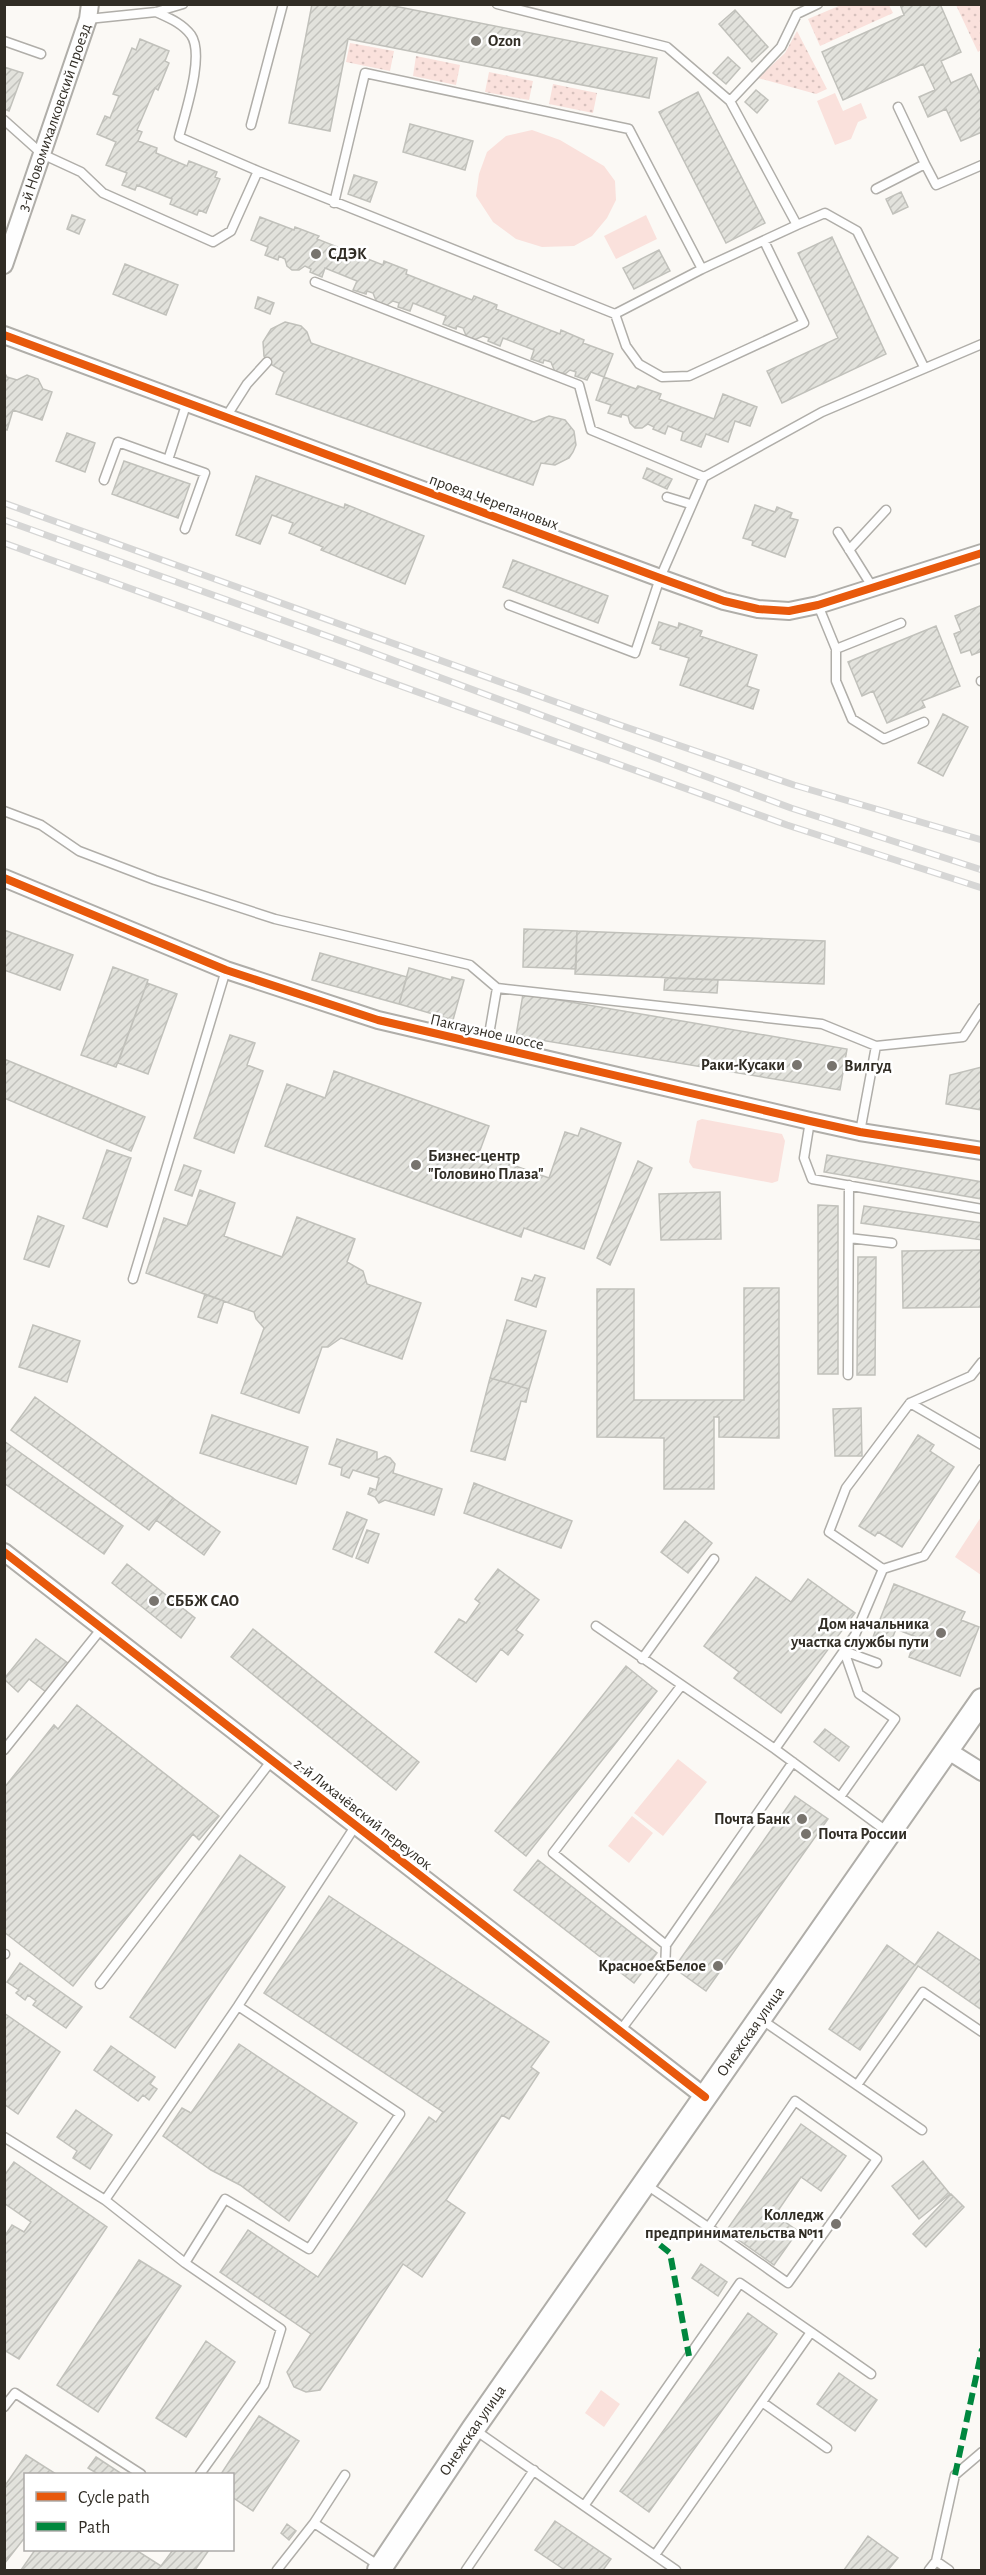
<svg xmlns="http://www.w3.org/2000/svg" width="986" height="2575" font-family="'Alegreya Sans',sans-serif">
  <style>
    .grass { fill: url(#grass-dots) }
    .park { fill: #fae1dc }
    .building { fill: url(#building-hatch); stroke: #c1c1bb; stroke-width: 1.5 }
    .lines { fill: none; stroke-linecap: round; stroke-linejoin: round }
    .service-casing { stroke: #b0aea9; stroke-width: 11 }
    .minor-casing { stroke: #b0aea9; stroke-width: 20 }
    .secondary-casing { stroke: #b0aea9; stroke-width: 26 }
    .service { stroke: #fefefe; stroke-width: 8 }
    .minor { stroke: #fefefe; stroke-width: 16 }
    .secondary { stroke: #fefefe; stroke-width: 22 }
    .rail-casing { stroke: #d6d6d5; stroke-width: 7 }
    .rail { stroke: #fff; stroke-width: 4.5; stroke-dasharray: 14; stroke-linecap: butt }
    .quiet { stroke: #00873e; stroke-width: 6; stroke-dasharray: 12 6; stroke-linecap: butt }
    .cycleway-casing { stroke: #fff; stroke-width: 11 }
    .cycleway { stroke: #e8590c; stroke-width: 8 }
    .poi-dot { fill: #78746e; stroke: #fff; stroke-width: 2 }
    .labels { text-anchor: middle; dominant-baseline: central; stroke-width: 5; stroke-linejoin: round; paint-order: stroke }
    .poi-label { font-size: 16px; font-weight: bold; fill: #312d25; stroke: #fff; text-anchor: start }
    .street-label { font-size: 16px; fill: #312d25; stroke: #fff }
  </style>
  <defs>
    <pattern id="grass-dots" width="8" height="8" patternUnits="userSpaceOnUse" patternTransform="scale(1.5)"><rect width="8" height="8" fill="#fae1dc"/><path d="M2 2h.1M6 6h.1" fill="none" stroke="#d7c1bd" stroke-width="1.8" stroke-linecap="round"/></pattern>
    <pattern id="building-hatch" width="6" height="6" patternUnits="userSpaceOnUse" patternTransform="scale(1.5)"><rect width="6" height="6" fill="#e2e2dc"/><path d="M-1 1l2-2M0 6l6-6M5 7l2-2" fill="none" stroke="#c2c2bd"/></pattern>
  </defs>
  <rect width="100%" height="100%" fill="#fbf9f5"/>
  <path class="grass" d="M841 5H889L893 13 820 46 808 19Z
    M956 5H981V50L978 52Z
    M797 31 827 89 816 94 758 78 785 53Z
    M350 43 394 51 390 71 346 62Z
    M416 56 460 65 456 85 413 76Z
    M489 72 533 81 529 100 485 92Z
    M553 84 597 93 593 113 549 104Z"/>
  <path class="park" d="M835 93 843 111 861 103 867 118 858 122 851 139 835 145 817 101Z
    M532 130 560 140 604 166 615 181 616 200 607 218 592 236 574 246 542 247 516 239 493 222 476 196 479 174 487 152 506 136Z
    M646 215 657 239 616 259 604 236Z
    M702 1119 782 1134 785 1141 778 1181 772 1183 693 1168 689 1162 697 1121Z
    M981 1517V1575L955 1557Z
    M678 1759 707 1782 663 1836 634 1813Z
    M632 1816 653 1833 629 1863 608 1846Z
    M601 2390 620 2404 604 2427 585 2413Z"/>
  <path class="building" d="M312 4H384L657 58 649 98 348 39 330 131 289 123Z
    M900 4H940L961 52 941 61 951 83 971 74 982 97V132L961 141 946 109 928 117 919 97 935 90 923 64 843 100 822 52 904 15Z
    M735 10 768 47 752 62 719 24Z
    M140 39 169 51 165 61 169 63 158 90 155 88 137 130 142 132 138 141 157 148 156 153 187 166 189 161 217 172 215 177 220 179 206 213 199 210 197 215 170 204 172 199 137 185 135 190 122 185 127 173 106 165 116 142 97 134 105 116 110 118 119 96 113 94 132 48 136 50Z
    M728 57 740 68 726 84 713 73Z
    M4 67 23 73 9 111 4 109Z
    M756 90 768 100 757 113 745 102Z
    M698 92 765 223 726 243 659 112Z
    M410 124 473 141 465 170 403 152Z
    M354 175 377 182 370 202 348 194Z
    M901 192 908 207 893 214 886 199Z
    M72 215 85 220 79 234 67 229Z
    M260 217 294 230 295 227 319 236 317 239 383 265 384 261 407 270 406 274 472 300 474 296 497 305 496 309 560 334 561 330 584 340 583 343 613 354 604 377 591 372 587 380 575 376 576 372 570 370 565 374 555 372 551 362 544 360 543 363 531 359 534 350 503 338 500 346 488 341 489 338 483 336 474 340 467 338 463 328 457 326 456 329 443 324 446 316 413 303 410 311 398 307 399 303 393 301 387 305 377 303 373 293 367 291 366 294 353 290 357 281 325 268 322 277 310 272 311 269 305 266 299 270H292L287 266 285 259 279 256 278 260 265 255 268 247 251 240Z
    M832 237 886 354 782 403 767 371 838 338 798 253Z
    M659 250 670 271 634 289 623 268Z
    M125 264 178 285 166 315 113 294Z
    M258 297 274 303 270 314 255 308Z
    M285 322 301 326 307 332 311 343 534 422 549 416 565 420 574 431 576 445 573 452 569 458 555 465 541 463 533 485 276 394 284 372 267 362 264 356 263 342 271 329Z
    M4 372 7 377 17 380 27 375 38 379 43 389 52 392 42 420 13 410 7 430 4 429Z
    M604 377 636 389 638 386 661 394 659 399 714 419 723 394 757 407 750 426 735 421 728 442 706 434 701 447 681 440 683 432 668 426 665 434 653 429 654 427 648 424 642 428H635L630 423 628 416 622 414 621 417 608 413 611 405 596 400Z
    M67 433 95 443 85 472 56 461Z
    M124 461 190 484 178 518 112 494Z
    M647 468 672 479 667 489 643 478Z
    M256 476 344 508 345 504 424 536 405 584 321 550 323 547 289 533 293 523 272 515 260 544 236 535Z
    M755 505 775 512 777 507 792 513 790 518 798 520 785 557 752 545 753 541 743 538Z
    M513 560 608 596 598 623 503 587Z
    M982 605V651L972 655 970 650 961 653 954 634 961 631 955 616Z
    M659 622 678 628 679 623 702 631 700 636 757 655 747 686 759 690 753 709 680 685 689 658 660 649 661 646 652 643Z
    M936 626 960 686 922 701 925 707 887 723 873 691 862 696 848 662Z
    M943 714 968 727 943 776 918 763Z
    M524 929 577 931 576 969 523 967Z
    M4 930 73 955 60 990 4 970Z
    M577 931 825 941 824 984 575 974Z
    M320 953 407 977 399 1004 312 980Z
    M113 967 148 980 116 1067 81 1055Z
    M409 968 451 980 452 977 464 980 453 1020 399 1004Z
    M665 978 718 980 717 993 664 990Z
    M147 983 177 994 148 1074 118 1063Z
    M523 994 847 1049 840 1090 516 1036Z
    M230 1035 255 1043 247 1065 263 1071 234 1153 194 1138Z
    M4 1059 145 1117 131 1151 4 1098Z
    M982 1067V1110L946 1104 950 1075Z
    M334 1071 489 1126 479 1153 549 1178 565 1132 578 1136 581 1128 621 1143 584 1249 524 1228 521 1237 265 1146 287 1084 325 1098Z
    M107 1150 131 1158 107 1227 83 1218Z
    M827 1155 982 1182V1199L824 1172Z
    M638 1161 652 1168 610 1265 597 1258Z
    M184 1165 201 1171 192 1196 175 1190Z
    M200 1190 235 1203 224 1236 282 1257 297 1217 355 1239 347 1262 363 1271 367 1284 421 1303 402 1359 341 1338 328 1347H322L299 1413 241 1393 264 1328 256 1319 254 1312 146 1273 164 1218 187 1226Z
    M720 1192 721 1239 661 1240 659 1194Z
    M818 1205 838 1206V1374H818Z
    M864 1206 982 1223V1240L861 1223Z
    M38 1216 64 1226 49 1267 24 1259Z
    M981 1250 982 1307 903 1308 902 1251Z
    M858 1257H876L875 1375H857Z
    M535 1275 545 1278 536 1307 515 1300 522 1278 532 1281Z
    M744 1288H779V1438L719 1437V1417H714V1489H664V1438L597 1437V1289H634V1400H744Z
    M205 1294 224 1301 217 1323 198 1317Z
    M507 1320 546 1331 529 1389 490 1378Z
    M33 1325 80 1341 67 1382 19 1367Z
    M490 1378 529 1389 526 1402 521 1401 505 1460 471 1451Z
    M35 1397 173 1498 149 1530 11 1430Z
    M861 1408 862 1456H835L833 1409Z
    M212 1415 308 1447 296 1484 200 1453Z
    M918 1435 934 1445 930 1451 954 1467 902 1547 878 1532 875 1536 859 1526Z
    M337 1439 377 1452V1460L385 1456 390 1458 395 1464 393 1473 442 1489 434 1515 385 1500 379 1503 375 1497 368 1494 370 1488 376 1490 379 1478 353 1470 349 1478 341 1475 342 1468 329 1464Z
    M4 1441 123 1526 104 1554 4 1483Z
    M474 1483 572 1521 561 1548 464 1513Z
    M173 1498 220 1532 204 1555 156 1520Z
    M347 1512 367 1520 352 1557 333 1549Z
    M685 1521 712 1543 688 1573 661 1552Z
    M367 1530 379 1534 368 1563 356 1558Z
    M127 1564 195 1618 181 1638 112 1583Z
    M498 1569 539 1600 516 1630 523 1635 508 1655 501 1649 476 1682 435 1652 459 1619 466 1623 480 1603 475 1599Z
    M756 1577 791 1602 808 1579 855 1613 781 1713 734 1678 739 1672 704 1646Z
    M894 1584 965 1612 961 1620 979 1627 960 1676 909 1657 916 1637 896 1629 888 1649 871 1642Z
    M253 1629 419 1762 396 1790 231 1657Z
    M36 1639 69 1664 46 1692 29 1679 18 1692 4 1679Z
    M626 1666 657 1691 526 1856 495 1831Z
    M77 1705 219 1816 199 1840 193 1834 73 1986 4 1932V1788L54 1725 58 1729Z
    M825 1729 849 1747 839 1761 814 1742Z
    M795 1796 828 1819 706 1991 674 1968Z
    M240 1855 285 1887 175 2048 130 2017Z
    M538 1860 657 1953 634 1983 514 1890Z
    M329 1896 549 2042 531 2067 539 2073 509 2119 502 2115 446 2200 465 2213 422 2277 403 2264 320 2390 306 2392 294 2387 287 2372 311 2334 220 2272 248 2230 318 2277 429 2117 436 2122 443 2112 264 1993Z
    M938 1932 982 1962V2010L918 1966 860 2050 829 2029 887 1945 915 1965Z
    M20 1963 82 2007 66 2028 33 2005 36 2001 28 1995 25 2000 16 1993 19 1990 7 1982Z
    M4 2013 60 2052 18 2114 4 2104Z
    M239 2044 357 2123 289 2221 240 2185 211 2170 163 2136 182 2108 191 2113Z
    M111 2046 155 2077 150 2084 157 2089 149 2100 143 2095 138 2101 94 2070Z
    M76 2110 112 2135 90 2169 73 2158 77 2151 57 2137Z
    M801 2124 846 2156 821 2191 801 2177 775 2215 798 2231 774 2265 726 2231Z
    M923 2161 950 2194 919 2219 892 2186Z
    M14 2162 107 2227 19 2359 4 2350V2237L12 2225 24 2232 31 2222 4 2203V2176Z
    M951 2194 964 2207 926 2247 913 2234Z
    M139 2260 181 2286 98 2412 57 2385Z
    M701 2264 727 2282 718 2296 692 2278Z
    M748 2313 777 2334 649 2512 620 2491Z
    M206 2341 235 2362 186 2437 156 2418Z
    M839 2373 877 2400 855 2431 817 2404Z
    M259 2416 299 2441 253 2511 232 2497V2474H221Z
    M26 2455 56 2474H26V2536L4 2564V2487Z
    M96 2457 122 2474H98L88 2468Z
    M555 2521 611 2559 603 2570H565L535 2550Z
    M287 2524 296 2531 289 2540 281 2533Z
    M868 2536 898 2558 888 2570H844Z
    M35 2550H136L161 2566 173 2550H209L195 2570H21Z"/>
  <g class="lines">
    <g class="service-casing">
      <path id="service" d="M497 4 667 47 730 101 797 225 825 213 857 231 924 367
        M88 19 156 12 183 4
        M4 41 41 54
        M730 101 781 47 797 14 818 4
        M898 107 925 164
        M4 120 42 154 81 172 103 193 213 242 231 231 258 171 179 137C185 113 205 55 191 35 182 23 169 18 156 12
        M251 125 283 4
        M258 171 615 314
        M876 189 925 164 936 185 982 165
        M334 203 365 73 629 129 702 269 797 225
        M702 269 615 314 626 346 639 364 662 377 689 376 804 323 764 241
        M315 282 579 385 591 430 704 477
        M226 417 247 384 267 362
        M168 460 205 473 185 529
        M104 480 118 442 168 460 187 402
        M667 497 690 504
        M838 532 873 588
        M849 550 886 510
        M509 605 635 653 660 578 704 477 822 412 982 344
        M818 605 836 649 901 623
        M836 649V681L852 719 884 739 924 722
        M981 681H982
        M4 811 41 825 79 851 155 880 275 919 470 965 497 988
        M487 1046 497 988 822 1024 876 1046 860 1132
        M876 1046 963 1037 982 1008
        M810 1121 804 1158 812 1179 982 1209
        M849 1238 892 1243
        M133 1279 226 970
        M848 1375 849 1185
        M910 1403 971 1376 982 1362
        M883 1569 829 1532 846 1488 910 1403 982 1445
        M596 1626 775 1749
        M844 1651 877 1663
        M642 1659 714 1559
        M4 1750 102 1628
        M840 1797 895 1719 859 1694 844 1651
        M889 1833 775 1749 855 1635 883 1569 924 1556 982 1469
        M666 1945 553 1853 681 1686
        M4 1954H5
        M100 1984 272 1760
        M762 2020 922 2130
        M620 2031 665 1971 666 1945 793 1762
        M857 2085 923 1992 982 2032
        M4 2137 105 2200
        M645 2184C693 2216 741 2250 788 2283L877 2159 795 2101 708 2228
        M185 2263 105 2200 238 2006 356 1825
        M811 2332 871 2374
        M762 2402 827 2448
        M4 2407 15 2393 141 2474
        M475 2430 676 2570
        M200 2474 264 2385 281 2329 185 2263 225 2199 309 2249 400 2114 238 2006
        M584 2506 740 2283 811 2332 655 2555
        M314 2523 345 2475
        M936 2561 955 2475 982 2452
        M277 2570 314 2523 381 2567
        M466 2570 534 2470
        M929 2570 936 2561 949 2570"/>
    </g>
    <g class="minor-casing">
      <g id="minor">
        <path id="s1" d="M4 265 88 19 90 4"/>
        <path d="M4 335 660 578 724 601 758 609 789 611 818 605 982 553"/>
        <path d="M4 878 226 970 378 1020 810 1121 860 1132 982 1151"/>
        <path d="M4 1552 705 2097"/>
        <path d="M947 1750 982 1772"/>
      </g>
    </g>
    <g class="secondary-casing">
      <g id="secondary">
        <path id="s2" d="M379 2570 473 2429 982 1700"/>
      </g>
    </g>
    <use href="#service" class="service"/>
    <use href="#minor" class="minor"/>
    <use href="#secondary" class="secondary"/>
    <g class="rail-casing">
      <path id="rail" d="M4 503 614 723 794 785 982 840
        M4 520 355 646 791 808 982 870
        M4 543 787 825 982 888"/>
    </g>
    <use href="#rail" class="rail"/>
    <path class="quiet" d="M660 2245 670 2253 689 2356
      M955 2475 982 2349"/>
    <g class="cycleway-casing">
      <path id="cycleway" d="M4 335 660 578 724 601 758 609 789 611 818 605 982 553
        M4 878 226 970 378 1020 810 1121 860 1132 982 1151
        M4 1552 705 2097"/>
    </g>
    <use href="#cycleway" class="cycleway"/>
  </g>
  <g class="poi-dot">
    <circle cx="476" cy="41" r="6"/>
    <circle cx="316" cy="254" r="6"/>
    <circle cx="797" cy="1065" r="6"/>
    <circle cx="832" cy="1066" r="6"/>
    <circle cx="416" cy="1165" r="6"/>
    <circle cx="154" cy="1601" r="6"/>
    <circle cx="941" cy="1633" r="6"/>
    <circle cx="802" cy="1819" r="6"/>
    <circle cx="806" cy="1834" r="6"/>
    <circle cx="718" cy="1966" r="6"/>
    <circle cx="836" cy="2224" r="6"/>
  </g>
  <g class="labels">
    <g class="poi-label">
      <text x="488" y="41">Ozon</text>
      <text x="328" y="254">СДЭК</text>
      <text x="785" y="1065" text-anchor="end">Раки-Кусаки</text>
      <text x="844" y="1066">Вилгуд</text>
      <text x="428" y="1156">Бизнес-центр<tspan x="428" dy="18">"Головино Плаза"</tspan></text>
      <text x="166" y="1601">СББЖ САО</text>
      <text x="929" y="1624" text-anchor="end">Дом начальника<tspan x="929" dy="18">участка службы пути</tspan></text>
      <text x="790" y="1819" text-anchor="end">Почта Банк</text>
      <text x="818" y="1834">Почта России</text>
      <text x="706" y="1966" text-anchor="end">Красное&amp;Белое</text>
      <text x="824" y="2215" text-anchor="end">Колледж<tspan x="824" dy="18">предпринимательства №11</tspan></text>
    </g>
    <g class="street-label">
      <text stroke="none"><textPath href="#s1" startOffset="156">3-й Новомихалковский проезд</textPath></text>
      <text transform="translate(494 502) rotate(20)">проезд Черепановых</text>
      <text transform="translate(487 1032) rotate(13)">Пакгаузное шоссе</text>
      <text transform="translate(363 1814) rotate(38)">2-й Лихачёвский переулок</text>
      <text stroke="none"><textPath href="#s2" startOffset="654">Онежская улица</textPath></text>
      <text stroke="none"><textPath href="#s2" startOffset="168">Онежская улица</textPath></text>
    </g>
  </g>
  <rect width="986" height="2575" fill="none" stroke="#312d25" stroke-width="12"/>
  <rect x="24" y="2473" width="210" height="78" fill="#ffffff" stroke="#adaba8" stroke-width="1.5"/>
  <rect x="36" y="2492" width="30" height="9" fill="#e8590c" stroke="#adaba8" stroke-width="1.5"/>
  <text x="78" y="2503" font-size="18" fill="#312d25">Cycle path</text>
  <rect x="36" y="2522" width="30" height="9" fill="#00873e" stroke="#adaba8" stroke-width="1.5"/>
  <text x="78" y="2533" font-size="18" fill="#312d25">Path</text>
</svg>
